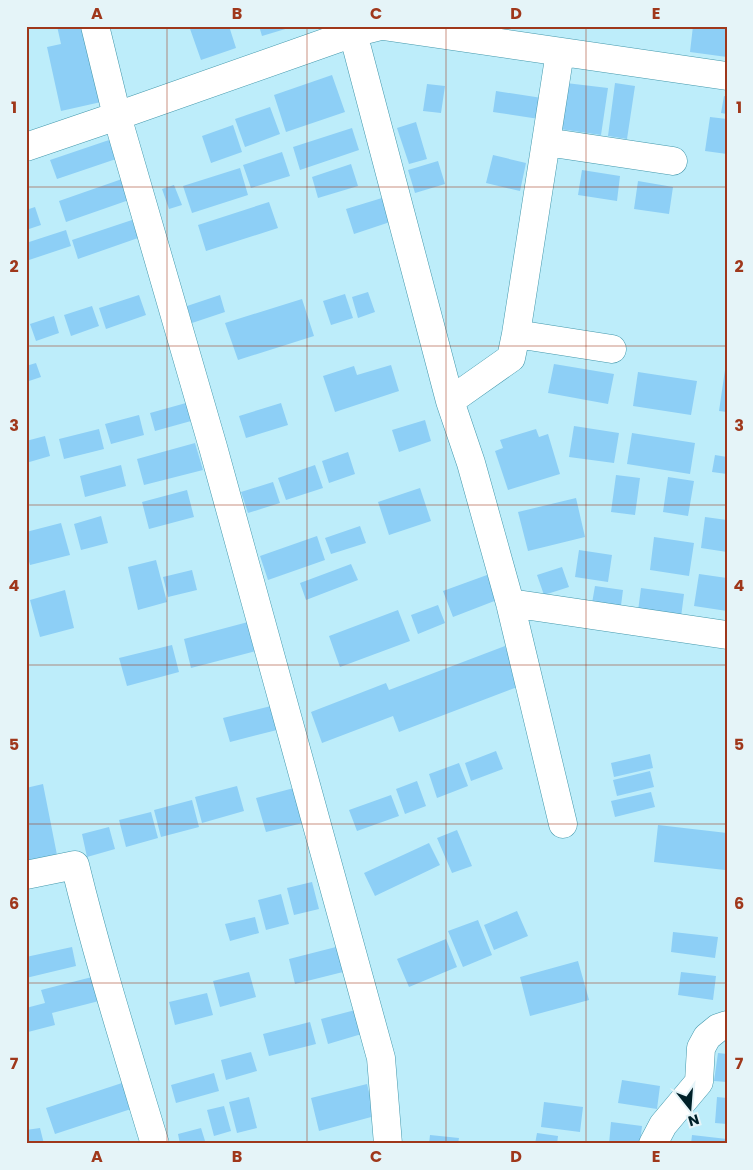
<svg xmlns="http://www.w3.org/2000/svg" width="753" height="1170" font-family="Poppins,sans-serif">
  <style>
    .building { fill: #8dcff6 }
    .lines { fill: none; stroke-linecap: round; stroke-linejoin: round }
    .street-casing { stroke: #4398ac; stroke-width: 29 }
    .street { stroke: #fff; stroke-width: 28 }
    .grid { fill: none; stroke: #9f371b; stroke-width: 1; stroke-opacity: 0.55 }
    .neatline { fill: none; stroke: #9f371b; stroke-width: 2 }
    .grid-label { font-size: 16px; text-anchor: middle; font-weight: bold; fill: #9f371b }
  </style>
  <rect width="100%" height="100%" fill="#bdedfa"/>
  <path class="building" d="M57 26H85L101 102 61 111 47 47 61 44Z
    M189 26H229L236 48 201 60Z
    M259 26H292V27L262 36Z
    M693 26H727V57L690 52Z
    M332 75 345 112 286 132 274 95Z
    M566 83 608 88 601 135 560 129Z
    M615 83 635 86 627 139 608 136Z
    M427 84 445 86 441 113 423 111Z
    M496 91 542 98 539 119 493 112Z
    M724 96 727 97V114L721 113Z
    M270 107 280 134 245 147 235 119Z
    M710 117 727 119V154L705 151Z
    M416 122 427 159 409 164 397 128Z
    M233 125 242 152 211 163 202 136Z
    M352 128 359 150 300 170 293 147Z
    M112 139 119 158 57 179 50 160Z
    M282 152 290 176 251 188 243 165Z
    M493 155 526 163 520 191 486 183Z
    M438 161 445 184 415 193 408 170Z
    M351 164 358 186 318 198 312 177Z
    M240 168 248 195 192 213 183 186Z
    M582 170 620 176 617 201 578 195Z
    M122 179 129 200 66 222 59 201Z
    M638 181 673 187 669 214 634 209Z
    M174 185 182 205 169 209 162 189Z
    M382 198 390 222 354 234 346 209Z
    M269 202 278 228 206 251 198 225Z
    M35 207 41 225 26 230V210Z
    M132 220 138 238 78 259 72 240Z
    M66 230 71 246 26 261V243Z
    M368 292 375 312 358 318 352 297Z
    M345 294 353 318 331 325 323 301Z
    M139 295 146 315 106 329 99 308Z
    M220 295 225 312 192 323 187 306Z
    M302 299 314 336 238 360 225 323Z
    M92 306 99 326 71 336 64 315Z
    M54 316 59 333 36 341 30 324Z
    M36 363 41 377 26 382V366Z
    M726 363H727V412L719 411Z
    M554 364 614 374 608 404 548 393Z
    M391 365 399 391 335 412 323 376 354 366 357 375Z
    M638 372 697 381 691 415 633 406Z
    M186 403 191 421 155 431 150 413Z
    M281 403 288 425 246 438 239 416Z
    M139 415 144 435 111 444 105 424Z
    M425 420 431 441 399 452 392 430Z
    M574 426 619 433 614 463 569 457Z
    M99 429 104 449 64 459 59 439Z
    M536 429 539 437 548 434 560 474 508 490 495 451 503 448 500 440Z
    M632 433 695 443 690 474 627 464Z
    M45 436 50 456 26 463V441Z
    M195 443 203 470 144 485 137 459Z
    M348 452 355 474 329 483 322 461Z
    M715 455 727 457V474L712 472Z
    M121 465 126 486 85 497 80 476Z
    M315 465 323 488 286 500 278 478Z
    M616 475 640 478 635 515 611 512Z
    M668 477 694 481 688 516 663 512Z
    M273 482 280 503 248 513 241 492Z
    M420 488 431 521 389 535 378 502Z
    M187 490 194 517 149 529 142 502Z
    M576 498 585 537 528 551 518 512Z
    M101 516 108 543 81 550 74 524Z
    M705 517 727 520V552L701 548Z
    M61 523 70 555 30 565 26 551V532Z
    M360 526 366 543 331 554 325 538Z
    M317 536 325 560 268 580 260 556Z
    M654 537 694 543 689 576 650 570Z
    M579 550 612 555 608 582 575 577Z
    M156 560 167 602 138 610 128 567Z
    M351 564 358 580 306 600 300 583Z
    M562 567 569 587 544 595 537 575Z
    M192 570 197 590 168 597 163 577Z
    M699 574 727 578V611L694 606Z
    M487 575 497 600 453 617 443 591Z
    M595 586 623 590 620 613 591 609Z
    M641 588 684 594 681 617 638 611Z
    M65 590 74 628 40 637 30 600Z
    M438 605 445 623 418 634 411 615Z
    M398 610 410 641 340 667 329 636Z
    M248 622 256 651 191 668 184 639Z
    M172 645 179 672 127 686 119 658Z
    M505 646 520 686 399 732 393 716 322 743 311 712 386 683 389 690Z
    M271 706 277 730 230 742 223 718Z
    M496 751 503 769 471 781 465 763Z
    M650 754 653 768 614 777 611 763Z
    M459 763 468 786 437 798 429 774Z
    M650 771 654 787 617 796 613 780Z
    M417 781 426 806 405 814 396 789Z
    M43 784 58 860 26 866V788Z
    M237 786 244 811 202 823 195 797Z
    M294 788 303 823 266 832 256 798Z
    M651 792 655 807 615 817 611 801Z
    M391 795 399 816 357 831 349 810Z
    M192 800 199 827 161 837 154 810Z
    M151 812 158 838 126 847 119 820Z
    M658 825 727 833V858L725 870 654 862Z
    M109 827 115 849 87 857 82 834Z
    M457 830 472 866 452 873 437 838Z
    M429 843 440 865 375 896 364 873Z
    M312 882 319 909 294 915 287 888Z
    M281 894 289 924 266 930 258 900Z
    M517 911 528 936 494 950 484 925Z
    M255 917 259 933 230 941 225 924Z
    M478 920 492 955 463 967 448 931Z
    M673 932 718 937 715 958 671 952Z
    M446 939 457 967 409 987 397 959Z
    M72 947 76 966 26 978V957Z
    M336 947 343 972 295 984 289 959Z
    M578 961 589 1000 530 1016 520 977Z
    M249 972 256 997 220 1007 213 981Z
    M681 972 716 976 713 1000 678 995Z
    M92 977 99 1001 52 1013 55 1025 28 1032 26 1026V1008L45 1003 41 990Z
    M207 993 213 1015 175 1025 169 1002Z
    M359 1009 365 1033 328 1044 321 1019Z
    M310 1022 316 1044 269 1056 263 1034Z
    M251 1052 257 1071 226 1080 221 1060Z
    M718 1053 727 1054V1082L714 1081Z
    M214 1073 219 1091 176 1103 171 1085Z
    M622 1080 660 1086 657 1109 618 1103Z
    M122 1083 131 1109 55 1134 46 1108Z
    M367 1084 375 1116 319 1131 311 1098Z
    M249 1097 257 1128 237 1133 229 1102Z
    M717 1097 727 1098V1124L715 1123Z
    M544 1102 583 1107 580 1132 541 1127Z
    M224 1106 231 1131 214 1136 207 1110Z
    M611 1122 642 1126 640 1144H609Z
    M40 1128 44 1144H26V1130Z
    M201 1128 206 1144H180L178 1134Z
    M537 1133 558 1136 557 1144H535Z
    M430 1135 459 1138 458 1144H429Z
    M692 1135 727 1139V1144H691Z"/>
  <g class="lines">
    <g class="street-casing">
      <path id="street" d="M95 26 117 116 213 447 381 1058 388 1144
        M383 26 727 76
        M353 33 450 401 471 463 510 603 563 824
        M560 52 516 334 612 349
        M546 142 673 161
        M26 147 117 116 353 33 381 26
        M450 401 511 358 516 334
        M510 603 727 635
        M26 875 75 865C98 959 127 1051 155 1144
        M653 1144 663 1125 699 1082 701 1048 707 1037 718 1028 727 1025"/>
    </g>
    <use href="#street" class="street"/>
  </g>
  <path class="grid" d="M167 26V1144M307 26V1144M446 26V1144M586 26V1144M26 187H727M26 346H727M26 505H727M26 665H727M26 824H727M26 983H727"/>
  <rect width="753" height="1170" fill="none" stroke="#e5f4f8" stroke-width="55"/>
  <g transform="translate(690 1108) rotate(163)" stroke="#e5f4f8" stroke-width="4" paint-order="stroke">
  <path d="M0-4L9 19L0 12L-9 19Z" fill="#002028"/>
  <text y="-8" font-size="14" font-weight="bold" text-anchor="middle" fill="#002028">N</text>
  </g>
  <rect x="28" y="28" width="698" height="1114" class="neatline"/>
  <g class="grid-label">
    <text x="97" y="19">A</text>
    <text x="237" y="19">B</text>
    <text x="376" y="19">C</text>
    <text x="516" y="19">D</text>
    <text x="656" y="19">E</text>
    <text x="14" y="113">1</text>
    <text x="739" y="113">1</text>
    <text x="14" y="272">2</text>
    <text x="739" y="272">2</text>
    <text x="14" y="431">3</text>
    <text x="739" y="431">3</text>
    <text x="14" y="591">4</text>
    <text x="739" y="591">4</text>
    <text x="14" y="750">5</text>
    <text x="739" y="750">5</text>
    <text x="14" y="909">6</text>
    <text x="739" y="909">6</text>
    <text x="14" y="1069">7</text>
    <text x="739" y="1069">7</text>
    <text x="97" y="1162">A</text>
    <text x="237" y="1162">B</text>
    <text x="376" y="1162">C</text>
    <text x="516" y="1162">D</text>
    <text x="656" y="1162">E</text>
  </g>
</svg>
